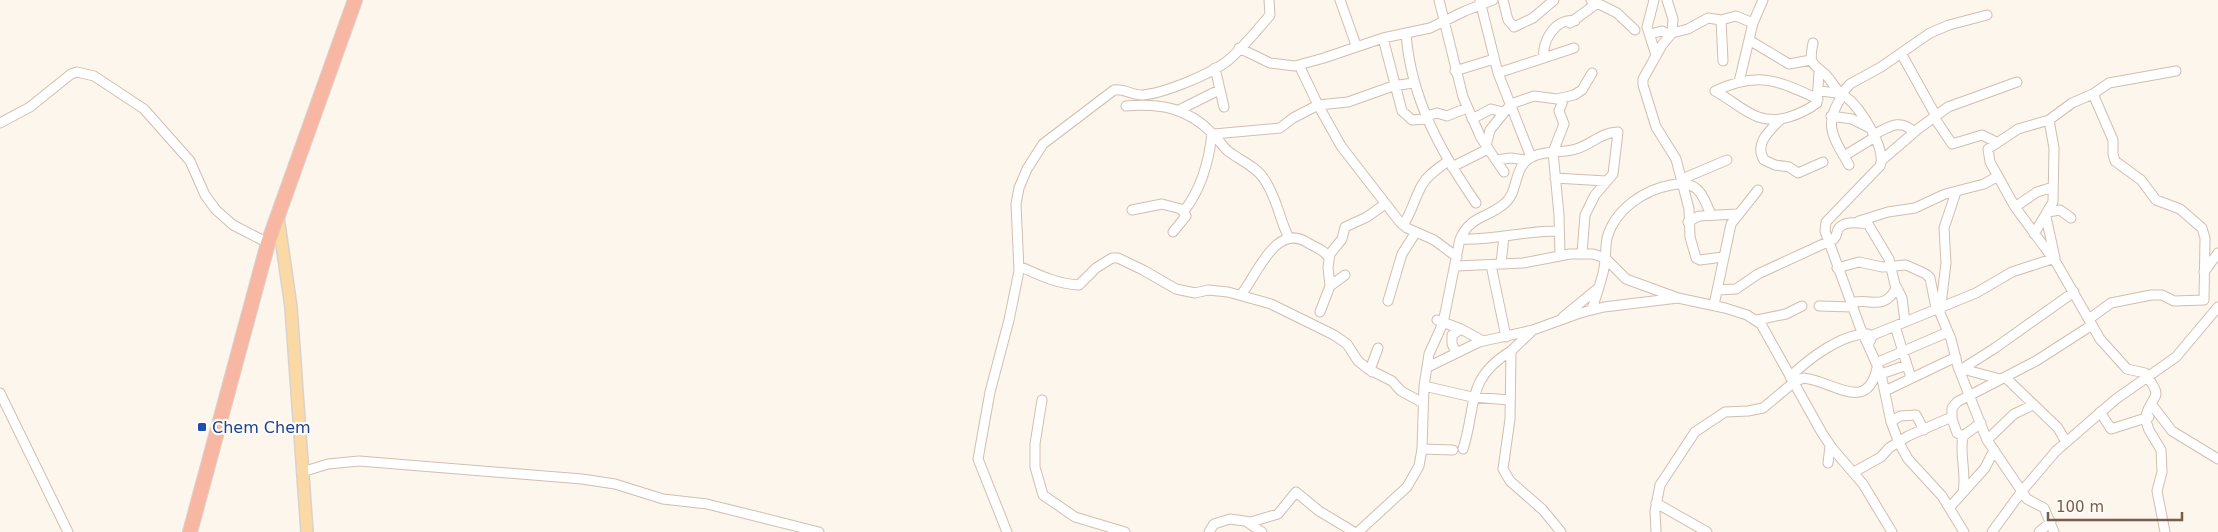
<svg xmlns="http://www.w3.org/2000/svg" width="2218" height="532" font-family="'DejaVu Sans',sans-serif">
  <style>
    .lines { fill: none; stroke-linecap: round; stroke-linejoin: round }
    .minor-casing { stroke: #d1beb0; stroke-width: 11 }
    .major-casing { stroke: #dad1cd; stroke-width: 14 }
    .highway-casing { stroke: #dad1cd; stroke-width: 16 }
    .minor { stroke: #fff; stroke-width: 9 }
    .major { stroke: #fbd9a5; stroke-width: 11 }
    .highway { stroke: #f7b7a3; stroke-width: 14 }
    .transit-dot { fill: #1a4fb4; stroke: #fffaf3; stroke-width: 2 }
    .labels { text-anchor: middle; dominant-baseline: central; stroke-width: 4.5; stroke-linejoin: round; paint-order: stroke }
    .transit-label { font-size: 16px; fill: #164399; stroke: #fffaf3; text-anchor: start }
  </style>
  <rect width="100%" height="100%" fill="#fdf6ec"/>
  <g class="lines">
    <g class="minor-casing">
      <path id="minor" d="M1340 0 1356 45
        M1439 0 1463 97 1481 138 1504 172
        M1503 0 1508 20 1514 27 1533 18 1554 0
        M1591 0 1617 13 1635 30
        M1654 0 1647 27 1656 55
        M1667 0 1673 19 1672 33
        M1480 1 1498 73 1531 157
        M1721 20 1723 61
        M1570 23 1596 4
        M1406 34C1411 98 1440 151 1476 203
        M1650 34 1662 31 1670 35
        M1383 38 1402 111 1412 120 1426 119
        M1749 40 1789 64 1811 60
        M1813 43C1809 64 1811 62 1825 74 1831 80 1835 88 1841 94L1850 84 1881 67 1930 33 1949 25 1987 15
        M1239 48 1270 63 1295 66 1324 58 1383 38 1430 28 1465 11 1493 0
        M1901 53 1936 116
        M1544 58C1541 42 1556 17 1575 21
        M1299 65 1318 105 1341 146 1399 221 1407 228 1434 240 1457 257
        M1215 68 1224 107
        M1455 71 1494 59
        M1498 73 1574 48
        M1739 82 1753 23 1763 0
        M1715 91C1741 105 1756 127 1789 117 1799 114 1809 109 1817 103L1819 71
        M1715 91C1758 71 1777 80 1818 99
        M1819 91C1827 92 1839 92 1846 97 1860 107 1887 149 1880 166L1826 222 1825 231 1860 327 1881 374 1891 422 1899 443 1908 459 1942 496 1964 532
        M1843 95C1822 124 1833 137 1849 165
        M1126 106C1161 103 1188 108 1213 134 1218 139 1223 147 1228 151 1239 160 1256 166 1264 179 1277 197 1279 219 1289 238
        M1179 110 1219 90
        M1426 116 1437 113 1447 116 1467 108
        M1831 116 1852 119 1870 128
        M1934 117 1952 144 1982 135 1996 142
        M1472 119 1491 109 1503 112
        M1780 120C1769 131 1754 144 1764 160L1775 165 1789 167 1798 173 1823 162
        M0 123 30 107 71 74 77 72 94 76 144 109 190 161 205 195 216 210 233 225 268 243
        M1214 134 1280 128 1293 118 1318 105 1348 102 1393 86 1413 83
        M1873 135C1889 127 1900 118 1914 132
        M1486 146 1490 130 1511 104 1534 96 1557 99 1574 95 1582 90 1592 73
        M1844 156 1875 137
        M1496 160 1511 158 1526 160
        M1882 160 1918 129 1948 107 2017 82
        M1452 167 1488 149
        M1555 178 1606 181
        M1682 179 1727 160
        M1956 192 1944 228 1946 263 1940 313 1951 339 1958 367 1987 440 2027 499 2044 508 2054 532
        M2015 207 2037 192 2053 187
        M1132 210 1162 204 1181 209 1186 216 1173 232
        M1184 211C1202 188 1209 162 1212 133
        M2048 212 2060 210 2071 218
        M2046 217 2055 258
        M1859 221 1888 212 1915 208 1945 194 1984 184 1998 176
        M1688 222 1699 216 1737 214
        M1403 225C1412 212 1414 199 1422 185 1428 174 1439 168 1448 161
        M2034 234 2053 202 2054 148 2049 120
        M1460 239C1494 241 1526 230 1559 231
        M1560 256 1559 215 1553 152 1564 124 1559 111 1564 98
        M1723 257 1700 260 1696 258 1690 237 1689 209 1676 159 1656 127 1643 85V79L1662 45 1672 33 1688 29 1708 18 1721 20 1736 16 1753 23
        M1501 264 1504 236
        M1491 265 1506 337
        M1019 266C1039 275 1057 284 1079 285L1096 268 1112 258H1118L1143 270 1176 289 1195 293 1208 290 1228 292 1271 304 1334 335 1347 344 1358 361 1368 369 1392 381 1401 391 1423 403
        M1456 266 1523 263 1570 254H1593L1605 258 1626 279 1678 298
        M1837 268 1859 262 1882 267 1906 265 1926 274 1930 278 1936 308
        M2204 272 2218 253
        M1330 286 1328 267 1330 254 1342 239 1345 227 1367 217 1385 204
        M1896 286 1902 298 1905 322
        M1717 290 1736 289 1758 274 1834 239C1838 235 1836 231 1839 228 1845 220 1860 223 1868 224L1889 259 1896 289C1882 312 1870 297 1851 303
        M1243 292C1258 272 1277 222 1308 243 1316 248 1324 249 1329 258
        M1388 301 1402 254 1416 232
        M1714 305 1731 224 1758 190
        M1819 306 1852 307
        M1592 309C1596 297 1600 285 1603 273 1606 261 1605 250 1607 238 1615 209 1644 190 1671 185 1698 180 1702 193 1711 215
        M1320 312 1330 286 1345 275
        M1563 317 1597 289
        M2089 319 2111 303 2151 295H2162L2174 301 2204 300 2205 238 2202 228 2180 209 2156 200 2141 180 2115 161 2113 154V140L2093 94
        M1437 320 1461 329 1483 341
        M1757 320 1786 314 1802 306
        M1895 326 1911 378
        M1531 332 1511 351 1510 419 1503 469 1510 481 1543 510 1561 532
        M1868 345 1873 335 1976 293 2012 272 2052 259
        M1456 352 1452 344V335L1461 329
        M1876 363 1948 332
        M1428 367 1479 342 1533 330 1580 313 1604 307 1678 298 1725 308 1747 315 1761 324 1822 433 1832 448 1863 484 1892 532
        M1959 368 2000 379
        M1962 369 1995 348 2074 292
        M1372 372 1371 367 1378 348
        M1881 374 1907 365
        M1790 377C1807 360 1842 333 1868 334
        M2005 377 2058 428 2066 442
        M1424 386 1472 397 1510 400
        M1885 391 1956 357
        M0 393 68 532
        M1042 400 1035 444V467L1043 495 1075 517 1125 532
        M2152 405 2172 431 2218 459
        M2100 412 2111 429 2149 417
        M1952 419V408L1957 402 2036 361 2092 325
        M1891 422 1900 416 1916 415 1924 430
        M1987 440 2014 414 2033 405
        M1422 449 1453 450
        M1463 449C1477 406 1465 379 1511 351
        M1828 463 1830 446
        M302 472 328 464 359 461 582 479 615 484 663 499 707 504 819 532
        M1854 472 1881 457 1889 448 1908 436 1947 419H1952L1957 433 1963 436
        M1963 492C1967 473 1959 455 1963 436L1981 423
        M1656 503 1707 532
        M1950 507 1985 468 1994 450
        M1247 522 1262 532
        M1007 532 978 459 990 392 1009 320 1019 271 1016 204 1019 188 1027 169 1043 144 1114 90C1125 88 1132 96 1143 95 1165 93 1208 75 1226 62 1238 53 1260 27 1270 15L1269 0
        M1209 532 1214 524 1230 519 1251 522 1278 514 1296 492 1319 511 1354 532
        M1358 532 1407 487 1419 466 1422 449 1424 386 1429 354 1443 323 1460 239C1471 215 1486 219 1504 204 1517 194 1514 175 1524 163 1536 149 1560 154 1576 149 1593 144 1599 133 1618 132L1613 174 1595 195 1585 215 1582 253
        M1656 532 1655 511 1660 485 1695 432 1725 412 1748 411 1763 408 1793 383 1803 378C1832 380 1867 415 1877 368
        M1992 532 2022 491 2056 451 2116 399 2176 357 2218 307
        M2039 532 2051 522
        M2165 532 2157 491 2162 472 2161 450 2149 430 2145 418C2153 390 2165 402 2145 373L2127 369 2100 339 2057 264 2015 207 1990 162 1988 149 2018 129 2049 120 2072 103 2093 94 2109 83 2176 71"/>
    </g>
    <g class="major-casing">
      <path id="major" d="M278 217 291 307 307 532"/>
    </g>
    <g class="highway-casing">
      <path id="highway" d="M190 532 268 243 355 0"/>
    </g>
    <use href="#minor" class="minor"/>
    <use href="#major" class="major"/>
    <use href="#highway" class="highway"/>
  </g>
  <rect class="transit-dot" x="197" y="422" width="10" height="10" rx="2.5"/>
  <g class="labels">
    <g class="transit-label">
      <text x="212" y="427">Chem Chem</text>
    </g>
  </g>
  <path d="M2048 512v8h134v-8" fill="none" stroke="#7a5c4d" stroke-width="2.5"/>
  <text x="2056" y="512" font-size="15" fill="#7a5c4d" stroke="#fffaf3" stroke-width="4" paint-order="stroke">100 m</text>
</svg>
